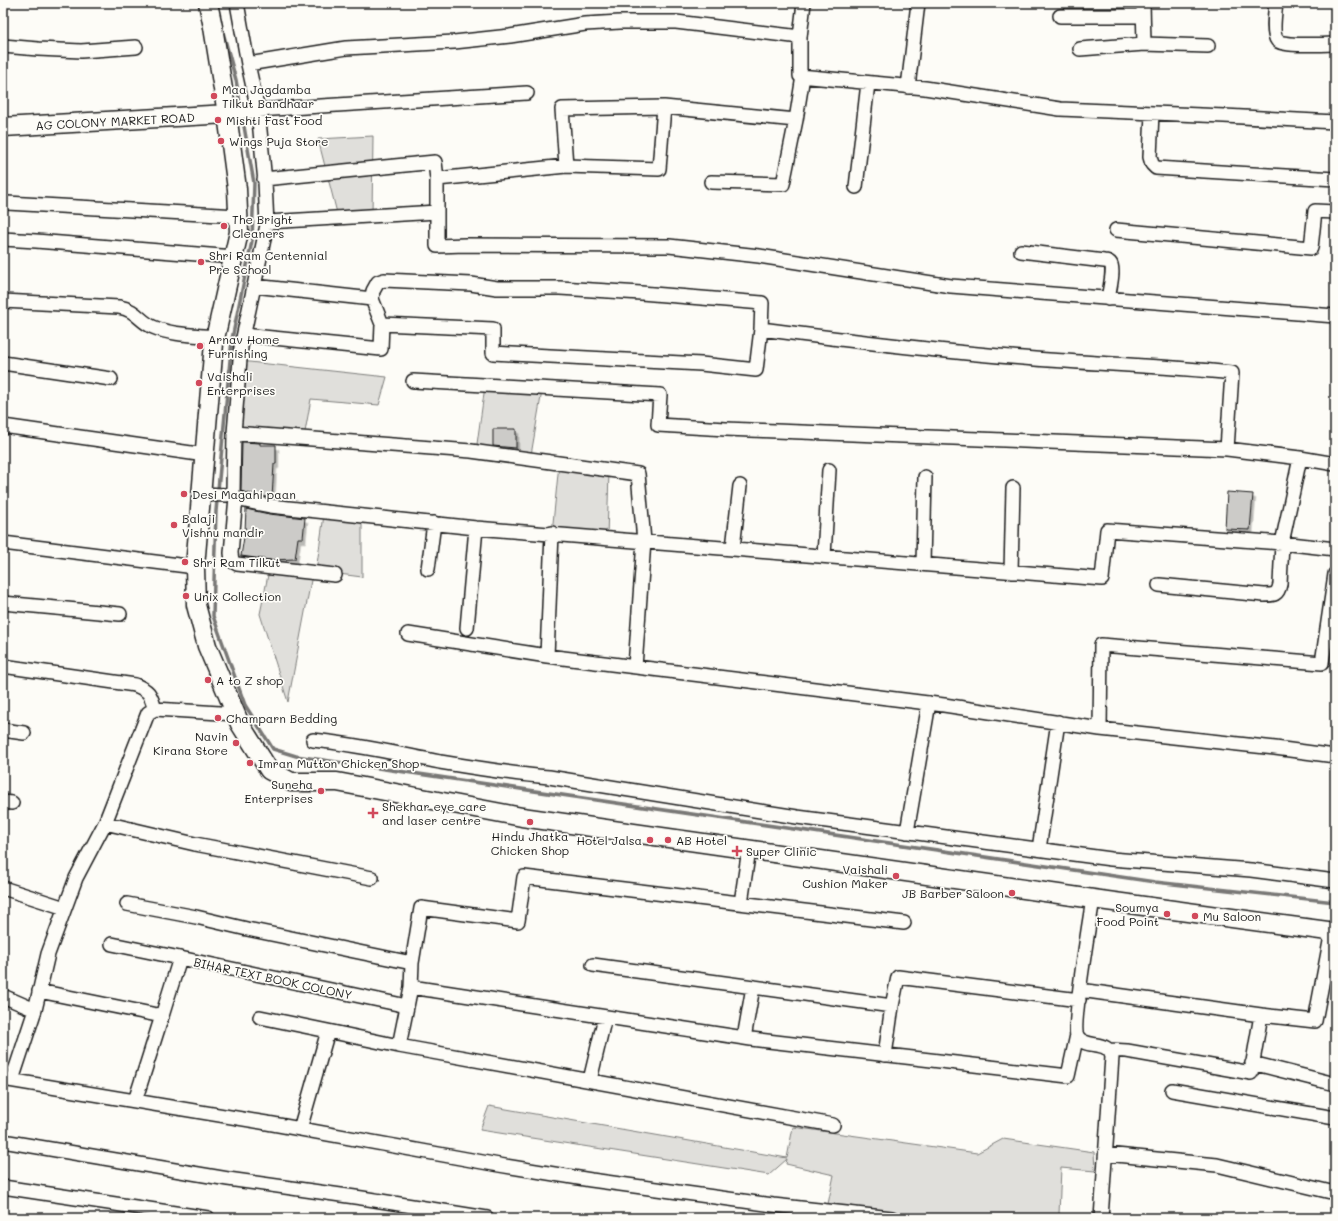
<svg xmlns="http://www.w3.org/2000/svg" width="1338" height="1221" font-family="Mali,sans-serif">
  <style>
    .green { fill: #e0dfdb; stroke: #7e7e7c }
    .lines { fill: none; stroke-linecap: round; stroke-linejoin: round }
    .stream { stroke: #797876; stroke-width: 3.5 }
    .building { fill: #cccbc8; stroke: #1c1c1c; filter: url(#shadow) }
    .street-casing { stroke: #1c1c1c; stroke-width: 16 }
    .secondary-casing { stroke: #1c1c1c; stroke-width: 21 }
    .street { stroke: #fdfcf7; stroke-width: 13 }
    .secondary { stroke: #fdfcf7; stroke-width: 18 }
    .poi-dot { fill: #d1495b; stroke: #fdfcf7; stroke-width: 1.5 }
    .labels { text-anchor: middle; dominant-baseline: central; stroke-width: 3.5; stroke-linejoin: round; paint-order: stroke }
    .poi-label { font-size: 12px; fill: #1c1c1c; stroke: #fdfcf7; text-anchor: start }
    .street-label { font-size: 12px; fill: #1c1c1c; stroke: #fdfcf7 }
  </style>
  <defs>
    <filter id="shadow"><feDropShadow dx="2.5" dy="4.5" stdDeviation="0" flood-color="#0004"/></filter>
  </defs>
  <rect width="100%" height="100%" fill="#fdfcf7"/>
  <filter id="ink" filterUnits="userSpaceOnUse"><feTurbulence type="fractalNoise" baseFrequency=".025" numOctaves="2"/><feDisplacementMap in="SourceGraphic" scale="8" xChannelSelector="R" yChannelSelector="G"/><feConvolveMatrix kernelMatrix="1 2 1 2 8 2 1 2 1" color-interpolation-filters="sRGB"/></filter>
  <g filter="url(#ink)">
    <path class="green" d="M373 136 372 215 338 217 318 139Z
      M240 361 387 377 379 405 311 399 305 432H265L239 430Z
      M485 386 542 391 531 455 494 453 477 444Z
      M559 464 609 471 607 538 552 533Z
      M324 515 362 519V577L316 571Z
      M268 575H312L288 702 260 614Z
      M489 1106 787 1158 793 1127 977 1153 1003 1139 1094 1152 1095 1171 1061 1168 1059 1214 1086 1218H932L828 1204 834 1175 786 1164 787 1159 769 1175 480 1130Z"/>
    <g class="lines">
      <path class="stream" d="M221 25 236 80 241 109
        M242 115 254 183 252 241 232 339 216 511 213 616 245 705 273 749 296 756 1155 882 1335 902"/>
    </g>
    <path class="building" d="M493 429H516V448L493 446Z
      M242 442 260 443V445H276V464H274L272 498 247 493 241 491Z
      M1227 492 1253 494 1250 530 1225 529Z
      M246 509 269 514 305 518 303 538H298L295 559 270 560 241 556 245 531Z"/>
    <g class="lines">
      <g class="street-casing">
        <path id="street" d="M1276 3C1275 11 1272 34 1277 40 1281 47 1326 44 1335 44
          M1060 16H1142
          M800 37 804 3
          M1144 44 1208 46
          M3 46 38 49 81 51 136 47
          M1080 49 1144 44 1143 3
          M248 64 346 48 454 42 510 36 585 24 620 22H676L800 37V76L925 88 1060 109 1224 116 1335 122
          M908 87 918 3
          M664 107 659 169 566 166 437 179V246L465 245 669 246 759 256 951 286 1335 316
          M1152 113 1150 157 1152 164 1156 168 1335 179
          M227 114 258 110 527 93
          M566 166 562 109 664 107 796 120 803 76
          M264 179 435 162 437 179
          M711 182 783 184 796 120
          M856 187 868 83
          M7 203 238 216
          M267 222 437 212
          M1116 230 1311 248 1315 211 1335 212
          M3 239 36 241 234 257
          M1021 251 1104 261C1106 261 1109 262 1110 263 1115 268 1109 292 1108 299
          M254 286 372 299 373 291 378 282 384 280 471 284 497 288H560L641 293 762 303 761 329C852 341 944 352 1035 359 1101 364 1167 366 1232 373L1227 449
          M372 299 382 324 493 329V353L701 364 756 370 761 329
          M3 301 119 307C137 310 139 321 153 327 171 335 196 335 216 337
          M244 335 381 349 382 324
          M3 363 111 379
          M413 381 660 395 658 425 726 429 1227 449 1300 458 1335 464
          M3 426 205 455
          M234 433 471 451 638 474 644 541 635 667
          M201 494 226 495 233 492 234 433 241 347 267 225 265 182 258 110 248 64 237 3
          M229 494 245 501 270 506 476 528 1102 579 1107 530 1282 543 1335 549
          M236 497 231 553 232 561 237 564 335 575
          M3 543 195 567
          M733 548 740 486
          M824 556 829 470
          M923 564 925 477
          M428 569 434 523
          M1011 572 1013 488
          M1159 585 1264 595C1274 595 1278 595 1280 584L1282 543 1300 458
          M3 603 120 614
          M467 628 476 528
          M408 634 547 656 944 705 1100 729 1275 748 1335 756
          M547 656 552 533
          M3 666 135 685C150 691 150 694 155 709
          M1100 729 1101 645 1322 663 1335 574
          M3 730 24 733
          M313 740C356 744 398 754 440 762 476 768 513 774 549 777L797 817 1111 859 1251 870 1335 881
          M3 802 12 803
          M105 823 195 844 372 878
          M907 832 929 703
          M1039 849 1058 722
          M3 888 65 908
          M1093 899C1090 918 1072 1025 1077 1036 1085 1050 1109 1039 1112 1057L1101 1218
          M741 903 749 849
          M127 904 196 917 247 929 412 963 411 987 399 1046 328 1031 300 1129
          M112 944 180 958
          M412 963 421 908 518 921 524 877 904 923
          M593 965 892 1006
          M411 987 751 1039 1068 1076 1077 1035
          M1080 990 1261 1015 1315 1021 1332 931
          M39 991 162 1016 180 958 407 1006
          M3 996 35 1010
          M260 1017 328 1031
          M744 1038 753 987
          M399 1046 833 1125
          M1110 1050 1127 1051 1251 1073 1261 1015
          M885 1055 892 1006 898 977 1079 1000
          M1252 1063 1335 1084
          M3 1079 273 1124 499 1165 591 1180 773 1205 892 1218
          M12 1080 35 1010 48 954 76 878 105 823 148 713 155 709 236 714
          M590 1080 605 1017
          M1172 1090 1335 1118
          M135 1101 162 1016
          M3 1141 228 1179 362 1198 487 1218
          M1106 1154 1217 1165 1335 1193
          M3 1187 208 1218"/>
      </g>
      <g class="secondary-casing">
        <path id="secondary" d="M208 3 213 27 227 114 237 189 239 232 214 343 195 567 196 605 207 646 240 724 269 770 291 782H337L522 817 1107 901 1335 932
          M3 127 227 114"/>
      </g>
      <use href="#street" class="street"/>
      <use href="#secondary" class="secondary"/>
    </g>
  </g>
  <g class="poi-dot">
    <circle cx="214" cy="96" r="4"/>
    <circle cx="218" cy="120" r="4"/>
    <circle cx="221" cy="141" r="4"/>
    <circle cx="224" cy="226" r="4"/>
    <circle cx="201" cy="262" r="4"/>
    <circle cx="200" cy="346" r="4"/>
    <circle cx="199" cy="383" r="4"/>
    <circle cx="184" cy="494" r="4"/>
    <circle cx="174" cy="525" r="4"/>
    <circle cx="185" cy="562" r="4"/>
    <circle cx="186" cy="596" r="4"/>
    <circle cx="208" cy="680" r="4"/>
    <circle cx="218" cy="718" r="4"/>
    <circle cx="236" cy="743" r="4"/>
    <circle cx="250" cy="763" r="4"/>
    <circle cx="321" cy="791" r="4"/>
    <path d="M371 807h4v4h4v4h-4v4h-4v-4h-4v-4h4z"/>
    <circle cx="530" cy="822" r="4"/>
    <circle cx="650" cy="840" r="4"/>
    <circle cx="668" cy="840" r="4"/>
    <path d="M735 845h4v4h4v4h-4v4h-4v-4h-4v-4h4z"/>
    <circle cx="896" cy="876" r="4"/>
    <circle cx="1012" cy="893" r="4"/>
    <circle cx="1167" cy="914" r="4"/>
    <circle cx="1195" cy="916" r="4"/>
  </g>
  <g class="labels">
    <g class="poi-label">
      <text x="222" y="89">Maa Jagdamba<tspan x="222" dy="14">Tilkut Bandhaar</tspan></text>
      <text x="226" y="120">Mishti Fast Food</text>
      <text x="229" y="141">Wings Puja Store</text>
      <text x="232" y="219">The Bright<tspan x="232" dy="14">Cleaners</tspan></text>
      <text x="209" y="255">Shri Ram Centennial<tspan x="209" dy="14">Pre School</tspan></text>
      <text x="208" y="339">Arnav Home<tspan x="208" dy="14">Furnishing</tspan></text>
      <text x="207" y="376">Vaishali<tspan x="207" dy="14">Enterprises</tspan></text>
      <text x="192" y="494">Desi Magahi paan</text>
      <text x="182" y="518">Balaji<tspan x="182" dy="14">Vishnu mandir</tspan></text>
      <text x="193" y="562">Shri Ram Tilkut</text>
      <text x="194" y="596">Unix Collection</text>
      <text x="216" y="680">A to Z shop</text>
      <text x="226" y="718">Champarn Bedding</text>
      <text x="228" y="736" text-anchor="end">Navin<tspan x="228" dy="14">Kirana Store</tspan></text>
      <text x="258" y="763">Imran Mutton Chicken Shop</text>
      <text x="313" y="784" text-anchor="end">Suneha<tspan x="313" dy="14">Enterprises</tspan></text>
      <text x="382" y="806">Shekhar eye care<tspan x="382" dy="14">and laser centre</tspan></text>
      <text x="530" y="836" text-anchor="middle">Hindu Jhatka<tspan x="530" dy="14">Chicken Shop</tspan></text>
      <text x="642" y="840" text-anchor="end">Hotel Jalsa</text>
      <text x="676" y="840">AB Hotel</text>
      <text x="746" y="851">Super Clinic</text>
      <text x="888" y="869" text-anchor="end">Vaishali<tspan x="888" dy="14">Cushion Maker</tspan></text>
      <text x="1004" y="893" text-anchor="end">JB Barber Saloon</text>
      <text x="1159" y="907" text-anchor="end">Soumya<tspan x="1159" dy="14">Food Point</tspan></text>
      <text x="1203" y="916">Mu Saloon</text>
    </g>
    <g class="street-label">
      <text transform="translate(115 121) rotate(-3)">AG COLONY MARKET ROAD</text>
      <text transform="translate(273 978) rotate(12)">BIHAR TEXT BOOK COLONY</text>
    </g>
  </g>
  <rect width="1338" height="1221" fill="none" stroke="#fdfcf7" stroke-width="16"/>
  <rect x="8" y="8" width="1322" height="1205" fill="none" stroke="#1c1c1c" stroke-width="1.5" filter="url(#ink)"/>
</svg>
